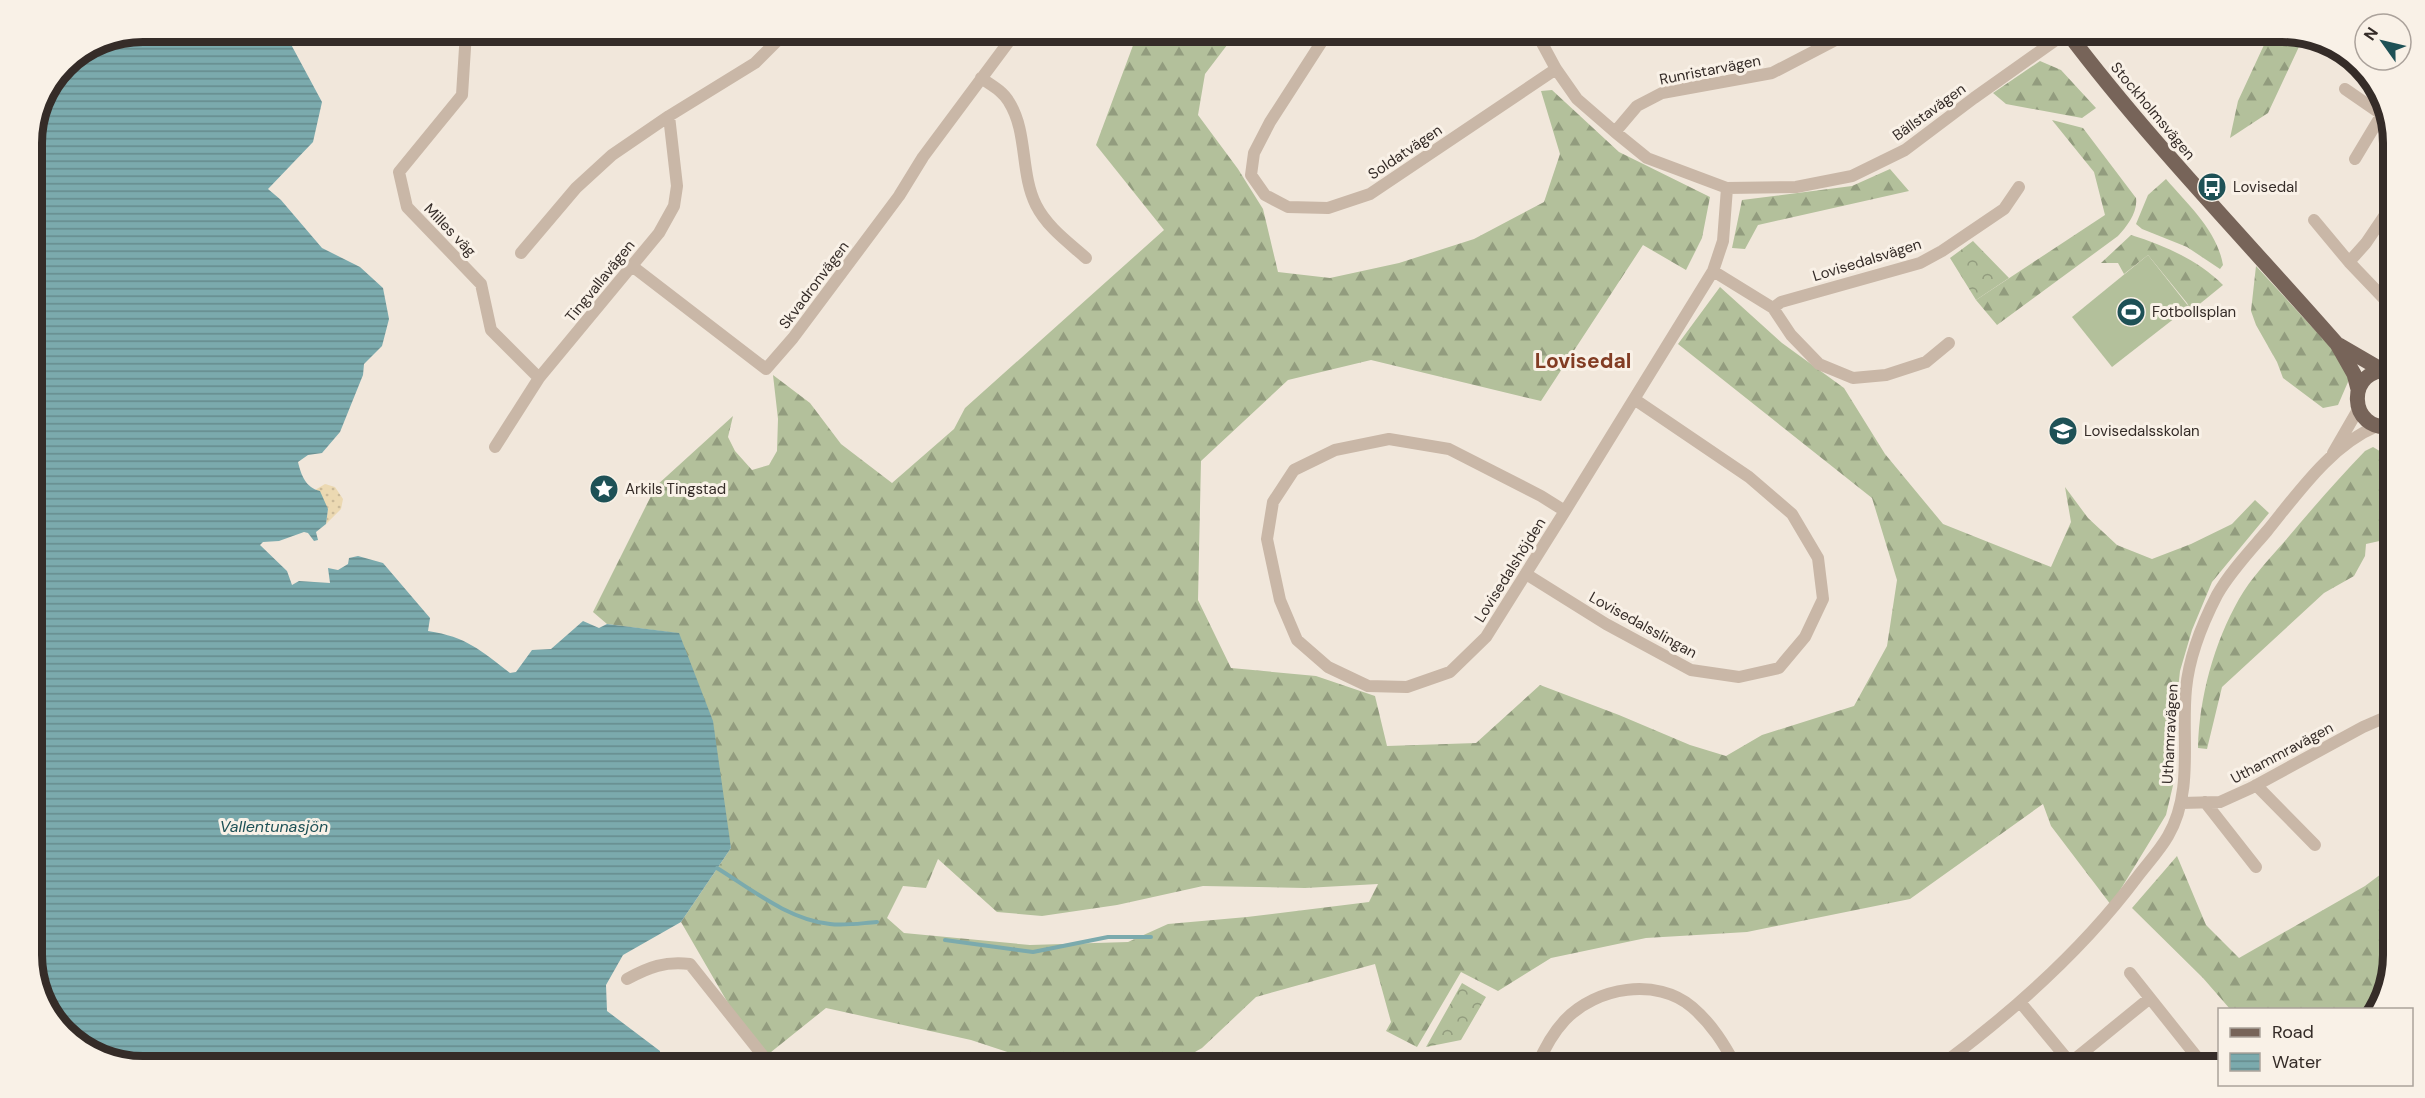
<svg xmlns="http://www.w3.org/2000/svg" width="2425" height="1098" font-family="'DM Sans',sans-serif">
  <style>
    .forest { fill: url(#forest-firs); fill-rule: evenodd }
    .sand { fill: url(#sand-dots) }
    .park { fill: url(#park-crowns) }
    .pitch { fill: #b3c09b }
    .water { fill: url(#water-rules) }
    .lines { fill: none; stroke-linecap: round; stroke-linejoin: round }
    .stream { stroke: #7baaad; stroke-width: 4 }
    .minor { stroke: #c9b7a7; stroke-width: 12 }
    .major { stroke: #776459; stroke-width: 15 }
    .labels { text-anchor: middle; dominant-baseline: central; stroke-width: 6; stroke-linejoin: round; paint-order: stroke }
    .street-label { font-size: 15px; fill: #352c28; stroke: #f9f1e7 }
    .poi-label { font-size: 15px; fill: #352c28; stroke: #f9f1e7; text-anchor: start }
    .water-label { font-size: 16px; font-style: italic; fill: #1e5156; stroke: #f9f1e7 }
    .district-label { font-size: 21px; font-weight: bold; fill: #823c23; stroke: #f9f1e7 }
    .rim { fill: none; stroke: #352c28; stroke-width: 8 }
  </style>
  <defs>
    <pattern id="forest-firs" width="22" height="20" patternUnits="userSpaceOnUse" patternTransform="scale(1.5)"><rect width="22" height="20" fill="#b3c09b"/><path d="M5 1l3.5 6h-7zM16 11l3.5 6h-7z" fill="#929c7e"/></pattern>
    <pattern id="sand-dots" width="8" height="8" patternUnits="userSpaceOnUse" patternTransform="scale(1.5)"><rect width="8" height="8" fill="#ecd9b2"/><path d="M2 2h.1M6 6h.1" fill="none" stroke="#cbba99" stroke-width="1.8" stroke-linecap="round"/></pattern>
    <pattern id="park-crowns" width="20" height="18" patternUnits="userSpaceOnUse" patternTransform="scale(1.5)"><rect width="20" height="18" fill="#b3c09b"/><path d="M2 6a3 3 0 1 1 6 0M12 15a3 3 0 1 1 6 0" fill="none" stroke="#929c7e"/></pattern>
    <pattern id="water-rules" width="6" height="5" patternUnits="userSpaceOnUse" patternTransform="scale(1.5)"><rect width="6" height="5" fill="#7baaad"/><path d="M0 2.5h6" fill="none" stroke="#668b8d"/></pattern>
  </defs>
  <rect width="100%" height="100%" fill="#f1e7db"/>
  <path class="forest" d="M1138 32H1237L1205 74 1198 115 1238 169 1263 209 1278 272 1330 278 1399 263 1474 239 1544 202 1560 154 1541 91 1552 90 1619 152 1710 197 1702 238 1686 270 1643 245 1541 401 1371 360 1288 380 1201 461 1198 600 1231 668 1316 676 1375 696 1387 746 1476 743 1540 685 1619 715 1690 745 1726 756 1762 735 1854 706 1887 646 1897 580 1872 498 1678 344 1720 287 1782 343 1844 388 1885 454 1943 524 2051 567 2071 522 2065 487 2088 518 2117 545 2152 559 2191 544 2232 524 2255 500 2269 513 2212 582 2192 630 2180 671 2175 717 2174 781 2166 815 2111 905 2051 826 2043 804 1910 899 1747 932 1646 938 1551 958 1498 991 1461 972 1417 1047 1386 1031 1391 1022 1375 964 1256 997 1202 1048 1170 1066H1050L971 1040 826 1008 761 1060 681 922 731 848 676 633 607 624 593 612 656 486 733 416 728 437 735 451 752 470 769 465 777 451 778 419 773 375 810 403 841 444 892 483 954 429 965 408 1164 230 1096 145ZM938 859 997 912 1042 916 1117 905 1203 886 1305 888 1378 884 1369 902 1247 917 1168 924 1128 942 1030 945 904 933 887 918 903 886 926 888Z
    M2270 32 2304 36 2268 113 2230 138 2238 101Z
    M2040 61 2061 70 2096 108 2082 118 2006 104 1993 93Z
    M2052 120 2083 128 2136 198C2138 212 2127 226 2118 236L1997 325 1976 300 2105 215 2094 172Z
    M1890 169 1909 191 1758 225 1745 249 1732 248 1742 200 1852 186Z
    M2166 179C2188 205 2217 230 2223 265L2220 269 2187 247 2142 229 2136 224 2148 195Z
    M2131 235C2164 245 2198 260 2223 285L2191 311 2187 303 2148 255 2124 274 2118 263H2101Z
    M2256 266 2347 365 2351 375 2338 405 2323 408 2283 378 2277 362 2256 325 2251 311Z
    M2373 447 2393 459V538L2366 544 2365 556 2354 576 2324 593 2222 687 2207 749 2198 748C2199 698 2214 643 2239 599 2251 578 2269 559 2285 541 2311 510 2337 480 2365 451Z
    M2177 856 2206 925 2239 958 2365 886 2393 865V949L2380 980 2383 1000 2375 1009H2230L2203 978 2132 908Z"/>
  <path class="sand" d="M325 484 335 487 343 499 341 509 326 524 328 509 315 490Z"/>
  <path class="park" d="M1973 241 2009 278 1976 300 1950 258Z
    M1462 983 1486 997 1461 1040 1426 1047Z"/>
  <path class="pitch" d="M2148 255 2189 307 2112 367 2072 317Z"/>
  <path class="water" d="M143 32H287V37L322 102 313 142 268 189 281 200 322 248 360 267 383 288 389 319 382 346 364 364 363 375 340 432 322 453 308 455 298 462C301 475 306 488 320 491L328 509 326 524 316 532 318 540 314 541 308 533 304 532 279 541 263 542 260 545 287 571 292 585 299 581 330 583 328 568 338 570 348 564 349 558 358 556 383 563 430 618 428 631C467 637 480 650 510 673L516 672 532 650 551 649 583 621 599 628 607 624 679 633 713 721 731 848 681 922 623 955 606 985 607 1011 660 1051 661 1066H143L100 1058 51 1017 32 962V136L65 64 101 40Z"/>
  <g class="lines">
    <path class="stream" d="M717 868C751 889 789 920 830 924 845 926 862 923 877 922
      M945 940 1033 952 1108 937H1151"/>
    <path class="minor" d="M466 32 462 95 399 172 407 207 481 284 491 330 539 378
      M1328 32 1270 122 1254 153 1251 175 1265 195 1288 207 1328 208 1370 194 1556 69
      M1536 32 1556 69 1577 99 1615 132 1647 158 1727 188 1796 187 1852 176 1905 150 1974 98 2067 32
      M981 78C991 85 1003 91 1009 102 1028 132 1020 173 1036 205 1047 227 1068 242 1086 258
      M2345 89 2387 118
      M1615 132 1637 106 1662 93 1772 73 1851 32
      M2355 159 2382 114
      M2314 220 2349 262 2366 243 2393 203
      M521 253 576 188 612 155 669 116 755 63 786 32
      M2349 262 2393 308
      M632 266 766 369 793 338 899 196 923 157 1016 32
      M1713 271 1773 308 1781 302 1920 263 1942 251 2004 209 2019 187
      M1773 308 1791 335 1819 364 1853 378 1886 375 1926 362 1949 343
      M495 447 539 378 659 233 674 206 677 186 669 116
      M2333 453 2359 408
      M1565 511 1541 496 1449 449 1389 439 1335 450 1294 470 1273 502 1267 539 1280 600 1297 640 1328 667 1368 686 1407 687 1450 672 1486 637 1565 511 1713 271 1723 241 1727 188
      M1526 574 1606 624 1691 670 1739 677 1779 668 1805 637 1823 599 1818 558 1792 514 1749 477 1634 399
      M2256 785 2315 845
      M2205 802 2256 867
      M2181 803 2220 802 2251 788 2363 727 2393 714
      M2130 973 2204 1066
      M627 979C649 967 665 961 690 964L771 1066
      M2020 1002 2073 1066
      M2070 1063 2150 998
      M1537 1066C1544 1049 1552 1034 1565 1020 1596 987 1657 977 1692 1007 1712 1024 1724 1044 1736 1066
      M1940 1066C2014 1011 2083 950 2138 876 2148 863 2160 850 2168 836 2194 791 2181 738 2186 689 2189 657 2202 624 2217 595 2230 572 2250 551 2267 531 2298 493 2331 445 2377 426"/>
    <path class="major" d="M2067 32C2150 142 2246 240 2337 344L2354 374 2358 389
      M2339 345 2382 370
      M2393 371C2344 364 2347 435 2393 426"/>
  </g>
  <defs>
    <g id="bus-disc" transform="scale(1.5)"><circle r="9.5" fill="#1e5156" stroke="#f9f1e7"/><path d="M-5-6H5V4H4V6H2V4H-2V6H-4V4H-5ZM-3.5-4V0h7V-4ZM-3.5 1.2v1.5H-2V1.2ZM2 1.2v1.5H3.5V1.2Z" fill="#fff"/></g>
    <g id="stadium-disc" transform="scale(1.5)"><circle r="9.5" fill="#1e5156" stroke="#f9f1e7"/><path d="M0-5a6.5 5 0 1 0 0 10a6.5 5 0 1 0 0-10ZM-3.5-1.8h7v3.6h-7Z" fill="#fff"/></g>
    <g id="school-disc" transform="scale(1.5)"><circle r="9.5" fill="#1e5156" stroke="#f9f1e7"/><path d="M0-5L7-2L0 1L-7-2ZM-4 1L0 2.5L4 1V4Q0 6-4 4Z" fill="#fff"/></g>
    <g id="sight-disc" transform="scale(1.5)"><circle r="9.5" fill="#1e5156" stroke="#f9f1e7"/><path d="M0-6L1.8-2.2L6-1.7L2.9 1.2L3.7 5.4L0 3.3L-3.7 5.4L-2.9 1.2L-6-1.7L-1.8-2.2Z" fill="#fff"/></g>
  </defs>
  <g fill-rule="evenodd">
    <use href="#bus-disc" x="2212" y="187"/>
    <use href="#stadium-disc" x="2131" y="312"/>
    <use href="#school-disc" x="2063" y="431"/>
    <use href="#sight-disc" x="604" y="489"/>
  </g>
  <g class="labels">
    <g class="street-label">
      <text transform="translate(1710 70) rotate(-11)">Runristarvägen</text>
      <text transform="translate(2153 111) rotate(50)">Stockholmsvägen</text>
      <text transform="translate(1929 112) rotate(-36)">Bällstavägen</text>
      <text transform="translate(1405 152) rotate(-34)">Soldatvägen</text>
      <text transform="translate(450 230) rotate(46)">Milles väg</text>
      <text transform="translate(1867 260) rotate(-17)">Lovisedalsvägen</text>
      <text transform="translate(600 281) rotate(-51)">Tingvallavägen</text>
      <text transform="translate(814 285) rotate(-53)">Skvadronvägen</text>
      <text transform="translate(1510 570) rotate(-58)">Lovisedalshöjden</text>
      <text transform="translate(1643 625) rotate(29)">Lovisedalsslingan</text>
      <text transform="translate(2170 734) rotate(-87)">Uthamravägen</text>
      <text transform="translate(2282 753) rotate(-28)">Uthammravägen</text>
    </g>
    <g class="poi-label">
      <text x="2233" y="187">Lovisedal</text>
      <text x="2152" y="312">Fotbollsplan</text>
      <text x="2084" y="431">Lovisedalsskolan</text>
      <text x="625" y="489">Arkils Tingstad</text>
    </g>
    <g class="water-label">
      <text x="274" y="826">Vallentunasjön</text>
    </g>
    <g class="district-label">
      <text x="1583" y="361">Lovisedal</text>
    </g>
  </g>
  <path d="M0 0H2425V1098H0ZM143 42H2282A101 101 0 0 1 2383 143V955A101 101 0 0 1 2282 1056H143A101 101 0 0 1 42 955V143A101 101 0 0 1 143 42Z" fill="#f9f1e7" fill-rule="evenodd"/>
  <path class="rim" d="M143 42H2282A101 101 0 0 1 2383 143V955A101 101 0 0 1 2282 1056H143A101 101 0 0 1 42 955V143A101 101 0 0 1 143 42Z"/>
  <rect x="2218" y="1008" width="195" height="78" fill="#f9f1e7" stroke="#aba29b" stroke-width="1.5"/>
  <rect x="2230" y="1028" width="30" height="9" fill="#776459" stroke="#aba29b" stroke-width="1.5"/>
  <text x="2272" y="1038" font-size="18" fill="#352c28">Road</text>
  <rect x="2230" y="1053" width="30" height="18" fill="url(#water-rules)" stroke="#aba29b" stroke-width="1.5"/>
  <text x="2272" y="1068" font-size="18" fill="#352c28">Water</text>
  <g transform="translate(2383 42) rotate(304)"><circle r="28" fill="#f9f1e7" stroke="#aba29b" stroke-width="1.5"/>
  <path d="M0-4.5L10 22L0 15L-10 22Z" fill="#1e5156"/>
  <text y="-9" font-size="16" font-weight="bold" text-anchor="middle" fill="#352c28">N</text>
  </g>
</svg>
